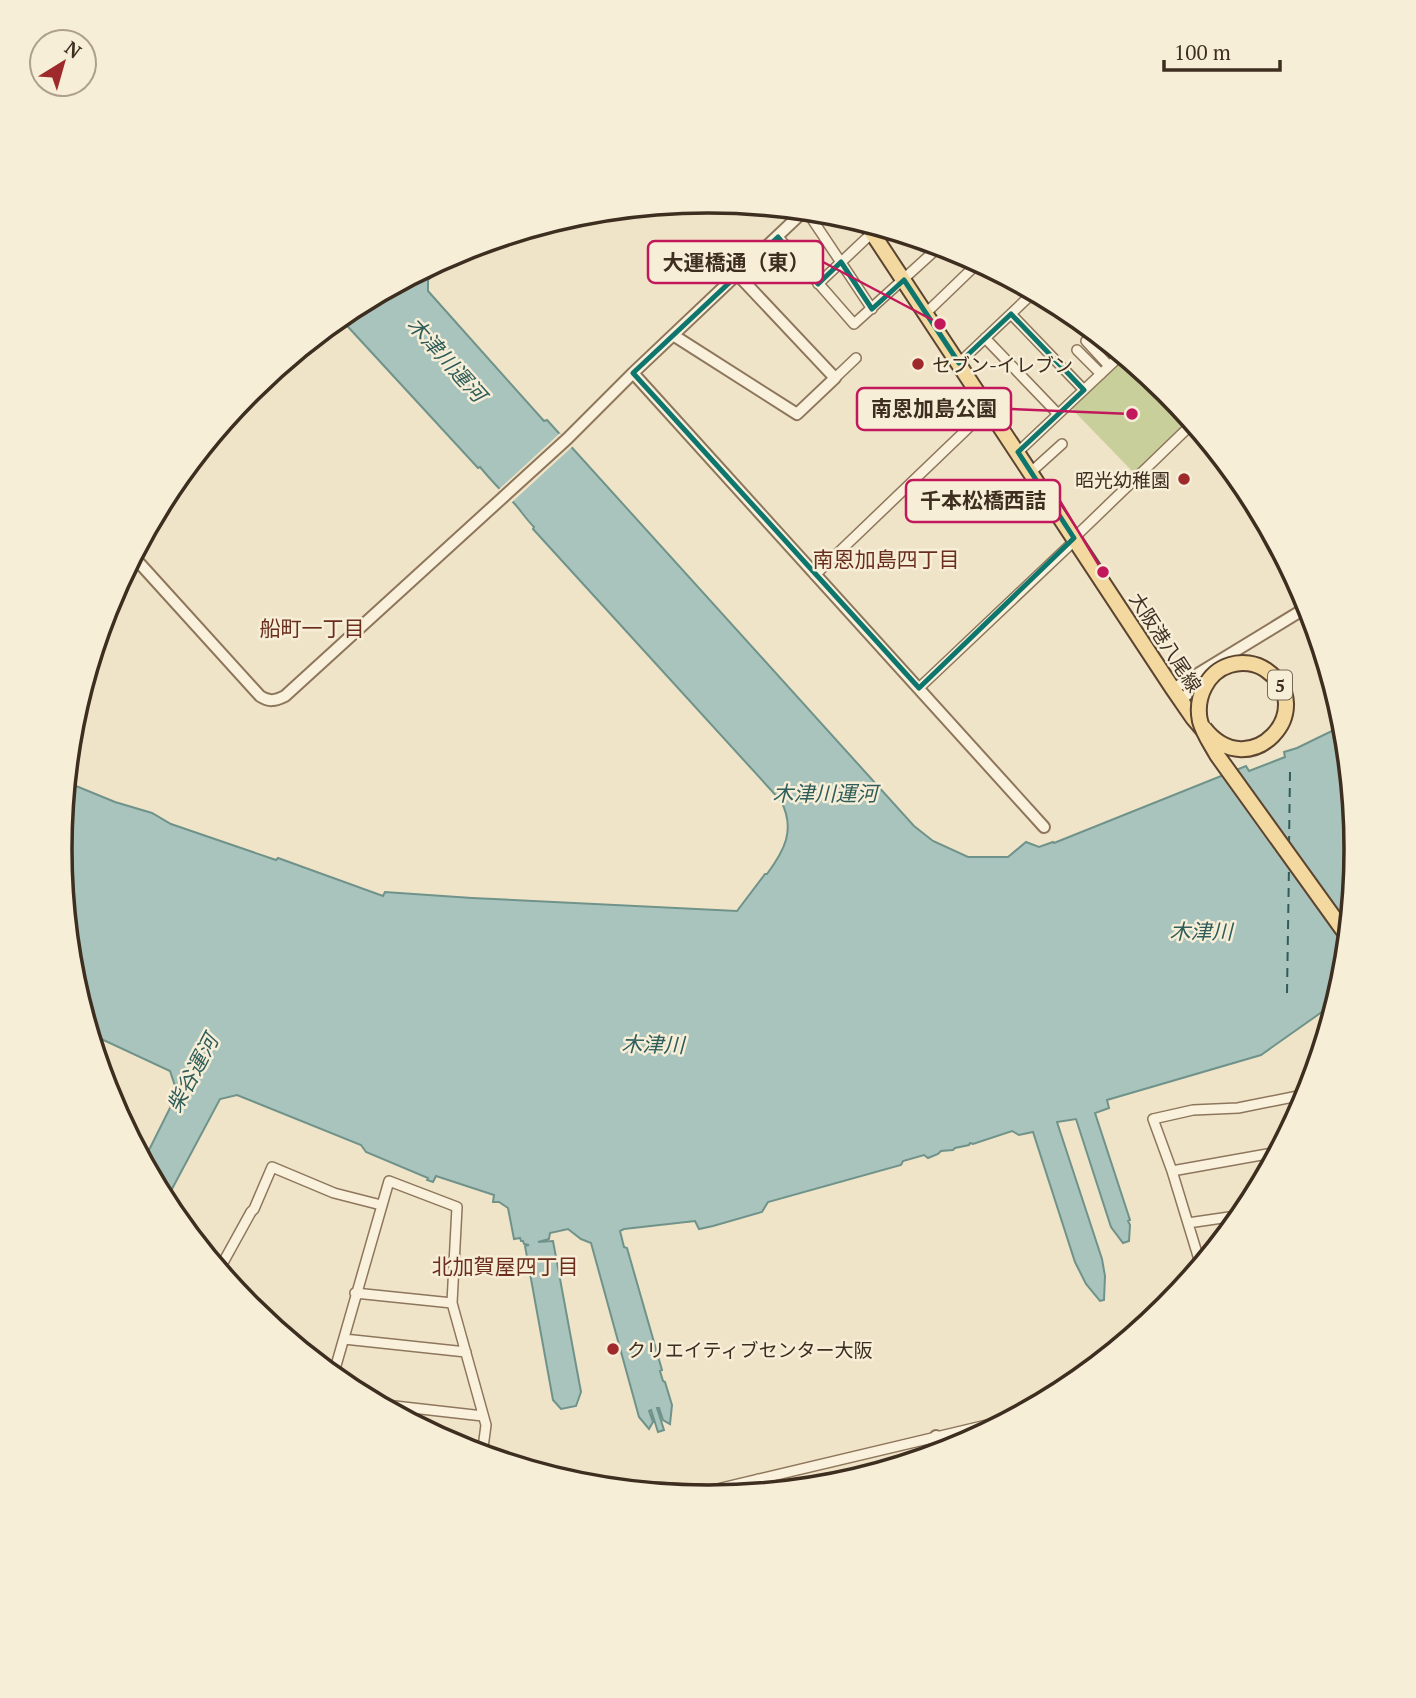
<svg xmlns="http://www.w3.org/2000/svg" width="1416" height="1698" font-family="'PT Serif','Noto Sans JP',serif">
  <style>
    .green { fill: #c9cf9b }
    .water { fill: #a9c4bc; stroke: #6f938a; stroke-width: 2 }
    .pier { fill: #f0e4c8 }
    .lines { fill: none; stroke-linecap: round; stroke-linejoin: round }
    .ferry { stroke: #2f5d5a; stroke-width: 2; stroke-dasharray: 9 7; stroke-linecap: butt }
    .minor-casing { stroke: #8d765c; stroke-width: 12 }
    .tertiary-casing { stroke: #8d765c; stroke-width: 14 }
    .primary-casing { stroke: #5b4430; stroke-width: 18 }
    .minor { stroke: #faf1dc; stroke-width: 9 }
    .tertiary { stroke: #faf1dc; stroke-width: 10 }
    .primary { stroke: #f3d9a0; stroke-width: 14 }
    .primary-bridge-casing { stroke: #5b4430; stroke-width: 18; stroke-linecap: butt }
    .primary-bridge { stroke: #f3d9a0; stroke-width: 14 }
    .marked { fill: none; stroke: #0f766e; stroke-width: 5; stroke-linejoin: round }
    .poi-dot { fill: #9e2a2b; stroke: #f7eed8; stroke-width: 2.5 }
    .labels { text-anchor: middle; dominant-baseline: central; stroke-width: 5; stroke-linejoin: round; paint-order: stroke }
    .shield { fill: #f7eed8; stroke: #756857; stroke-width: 2 }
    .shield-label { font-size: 18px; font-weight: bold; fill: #3d2e20 }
    .poi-label { font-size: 19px; fill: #3d2e20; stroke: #f7eed8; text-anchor: start }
    .street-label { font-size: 19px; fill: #3d2e20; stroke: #f7eed8 }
    .water-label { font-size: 21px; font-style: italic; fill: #2f5d5a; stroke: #f7eed8 }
    .neighbourhood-label { font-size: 21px; fill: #6b2e1e; stroke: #f7eed8 }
    .rim { fill: none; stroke: #3d2e20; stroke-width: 3.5 }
    .leader { fill: none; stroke: #c2185b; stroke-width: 2.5 }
    .callout-dot { fill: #c2185b; stroke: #f7eed8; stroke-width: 2.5 }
    .callout { fill: #f7eed8; stroke: #c2185b; stroke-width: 2.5 }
    .callout-label { font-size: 21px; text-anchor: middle; font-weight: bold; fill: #3d2e20 }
  </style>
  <rect width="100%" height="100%" fill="#f0e4c8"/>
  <path class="green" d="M1126 357 1167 391 1191 420 1135 474 1071 408Z"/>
  <path class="water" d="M460 250 428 280V291L544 421 547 420 914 826 933 841 968 857H1008L1026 842 1039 847 1053 842 1054 843 1246 766 1249 771 1285 757 1284 752 1297 748 1344 725 1356 849 1344 976 1336 1002 1261 1055 1107 1100 1109 1108 1095 1113 1130 1220 1128 1221 1130 1225 1129 1241 1123 1243 1111 1227 1076 1119 1057 1122 1102 1259 1105 1276 1104 1300 1100 1301 1086 1284 1075 1262 1033 1132 1019 1135 1012 1131 973 1144 970 1143 969 1145 955 1148 953 1150 941 1151 938 1154 928 1158 924 1155 903 1161 901 1165 768 1202 762 1212 713 1226 699 1229 695 1221 624 1229 620 1231 624 1247 627 1248 662 1370 660 1371 663 1381 665 1382 672 1405 670 1424 663 1420 659 1408H657L664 1430 658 1432 651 1410 649 1411 653 1422 649 1429 639 1417 591 1243 581 1239 568 1229 550 1233 549 1239 538 1242 553 1241 581 1392 576 1406 561 1409 553 1400 525 1246 529 1245 524 1244 523 1241H521L520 1238 514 1239 508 1208 499 1202H493L494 1195 436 1176 433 1182 427 1180 428 1178 366 1152 361 1145 237 1095 220 1099 165 1202 140 1155 142 1150 148 1152 173 1102 172 1098 169 1096 175 1086 170 1071 99 1038 90 1023 86 1021 72 975 60 849 66 781 76 786 115 802 152 813 171 824 276 860 278 858 383 896 385 892 472 898 737 911 765 874H767C784 851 796 830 781 801L533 529 534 527C525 518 520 509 512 501 500 490 490 479 480 467L478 468 339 317 348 310Z"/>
  <path class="pier" d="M560 433 573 446 510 504 496 492Z"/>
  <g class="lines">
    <path class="ferry" d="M1289 845 1290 772
      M1287 993 1289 865"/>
    <g class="minor-casing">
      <path id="minor" d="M806 210 872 309
        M778 237 854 324 941 245
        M818 284 872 233
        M926 313 979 262
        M1011 314 1084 390
        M985 338 1058 414
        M1086 341 1109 366
        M1077 350 1101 374
        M959 363 1034 292
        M835 378 856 358
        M1018 452 1122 354
        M1031 472 1062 444
        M815 575 989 408
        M919 688 1070 545 1074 538 1193 423
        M1172 1171 1278 1152
        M1188 1223 1243 1215
        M1201 1266 1172 1171 1153 1119 1193 1110 1238 1108 1308 1094
        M219 1270 251 1212 254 1209 272 1167 334 1193 381 1205
        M355 1293 452 1303 486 1425 482 1455
        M344 1339 466 1352
        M333 1376 389 1181 457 1207 452 1303
        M377 1404 483 1416
        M758 1479 763 1492
        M578 1484 713 1490 1012 1419"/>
    </g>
    <g class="tertiary-casing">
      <path id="tertiary" d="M673 335 797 414 835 378 737 274
        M633 373 1044 827
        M133 556 260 696C269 702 275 701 285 696L567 439 633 373 805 210
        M1173 689 1309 606
        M1181 700 1207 677
        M936 1436 943 1452
        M584 1484V1485"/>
    </g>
    <g class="primary-casing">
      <path id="primary" d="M865 222 1173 689 1193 718 1204 731"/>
    </g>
    <use href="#minor" class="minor"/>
    <use href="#tertiary" class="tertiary"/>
    <use href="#primary" class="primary"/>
    <g class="primary-bridge-casing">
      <path id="primary-bridge" d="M1204 728C1250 787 1321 708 1266 670 1256 663 1242 661 1230 665 1207 672 1195 698 1200 721 1203 733 1211 744 1217 755L1348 937"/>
    </g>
    <use href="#primary-bridge" class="primary-bridge"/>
  </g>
  <path class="marked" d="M778 237 818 284 841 262 872 309 904 280 959 363 1011 314 1084 390 1018 452 1074 538 919 688 633 373Z"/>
  <g class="poi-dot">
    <circle cx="918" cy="364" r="7"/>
    <circle cx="1184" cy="479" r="7"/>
    <circle cx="613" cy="1349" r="7"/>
  </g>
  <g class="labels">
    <rect class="shield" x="1268" y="670.5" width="24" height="29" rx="5"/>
    <g class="shield-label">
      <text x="1280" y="685">5</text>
    </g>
    <g class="poi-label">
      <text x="932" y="364">セブン-イレブン</text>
      <text x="1170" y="479" text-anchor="end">昭光幼稚園</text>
      <text x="627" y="1349">クリエイティブセンター大阪</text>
    </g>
    <g class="street-label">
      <text transform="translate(1166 642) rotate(57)">大阪港八尾線</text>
    </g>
    <g class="water-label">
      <text transform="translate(447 359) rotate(48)">木津川運河</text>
      <text x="825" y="793">木津川運河</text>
      <text x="1201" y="931">木津川</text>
      <text transform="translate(653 1044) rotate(1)">木津川</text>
      <text transform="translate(192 1073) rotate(-62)">柴谷運河</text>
    </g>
    <g class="neighbourhood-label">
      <text x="886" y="559">南恩加島四丁目</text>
      <text x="312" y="628">船町一丁目</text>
      <text x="505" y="1266">北加賀屋四丁目</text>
    </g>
  </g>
  <path d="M0 0H1416V1698H0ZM72 849a636 636 0 1 1 1272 0a636 636 0 1 1-1272 0Z" fill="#f7eed8" fill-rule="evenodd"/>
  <path class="rim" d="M72 849a636 636 0 1 1 1272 0a636 636 0 1 1-1272 0Z"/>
  <path class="leader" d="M940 324L823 262M1132 414L1011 409M1103 572L1060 501"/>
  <g class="callout-dot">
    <circle cx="940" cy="324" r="7"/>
    <circle cx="1132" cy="414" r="7"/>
    <circle cx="1103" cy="572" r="7"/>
  </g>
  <g class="callout">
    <rect x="648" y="241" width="175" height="42" rx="7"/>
    <rect x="857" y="388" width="154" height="42" rx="7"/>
    <rect x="906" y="480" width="154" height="42" rx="7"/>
  </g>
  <g class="callout-label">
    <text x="736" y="270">大運橋通（東）</text>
    <text x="934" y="416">南恩加島公園</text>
    <text x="983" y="508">千本松橋西詰</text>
  </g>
  <g transform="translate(63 63) rotate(37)"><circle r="33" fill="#f7eed8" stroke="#ada18e" stroke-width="2"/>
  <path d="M0-5L12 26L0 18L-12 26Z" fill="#9e2a2b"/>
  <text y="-10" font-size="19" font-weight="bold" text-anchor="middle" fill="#3d2e20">N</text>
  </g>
  <path d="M1164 60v10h116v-10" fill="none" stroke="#3d2e20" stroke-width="3.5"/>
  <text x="1174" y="60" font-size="21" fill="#3d2e20" stroke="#f7eed8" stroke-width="5" paint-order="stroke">100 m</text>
</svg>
